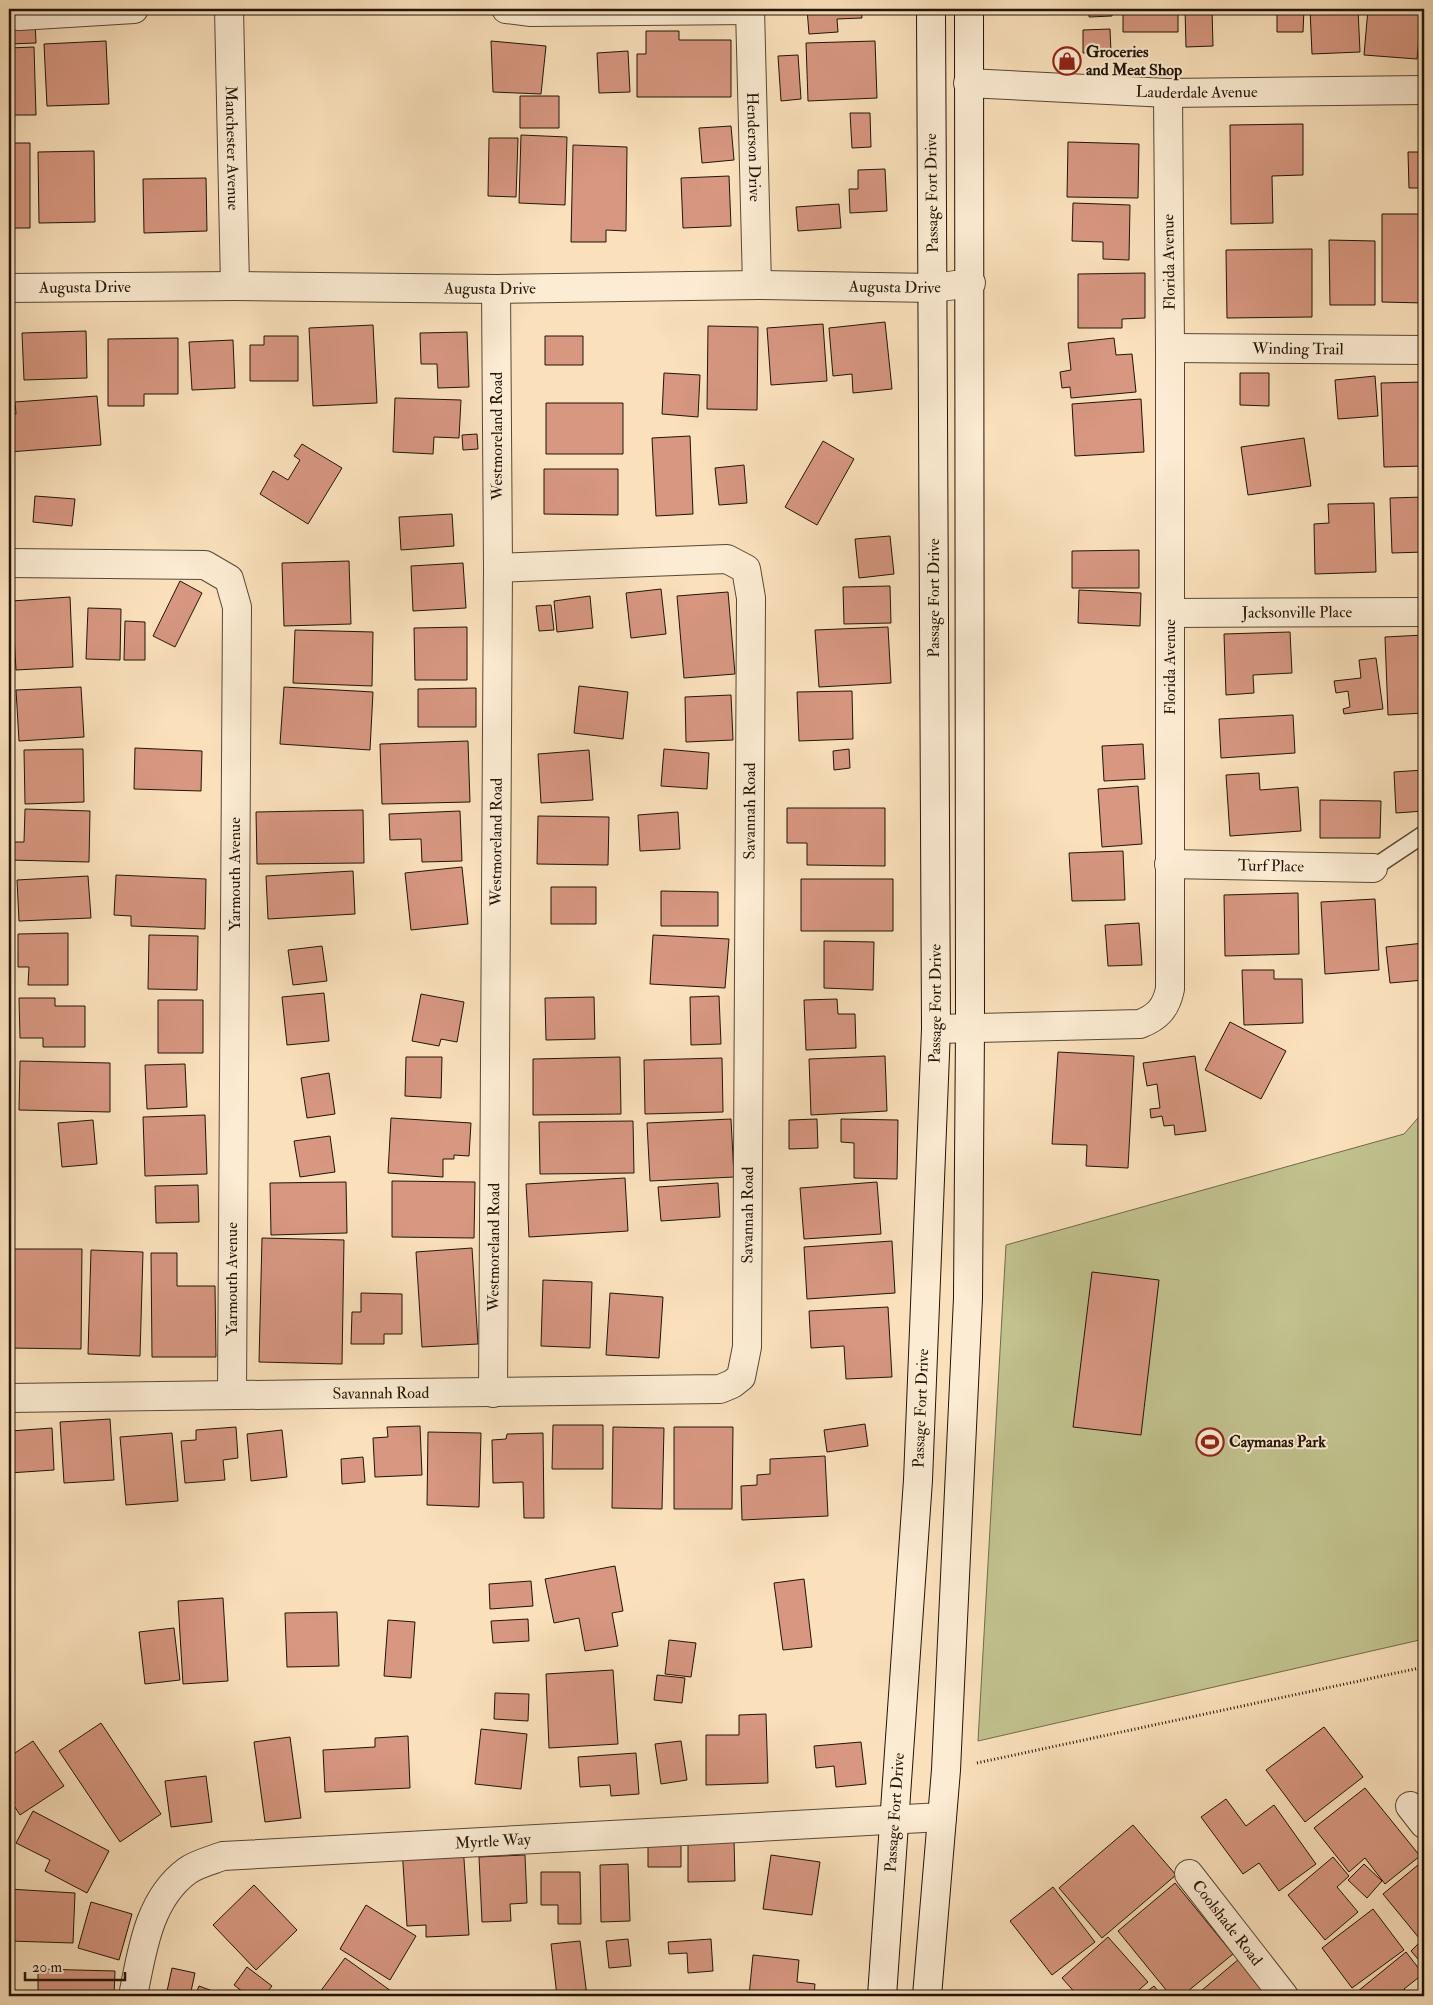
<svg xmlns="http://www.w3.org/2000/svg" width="1433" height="2005" font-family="'IM FELL Double Pica',serif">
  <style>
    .green { fill: #c1c28e; stroke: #716b4a }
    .building { fill: #d79781; stroke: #211406 }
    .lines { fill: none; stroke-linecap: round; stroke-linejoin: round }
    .service-casing { stroke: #574734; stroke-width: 19 }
    .minor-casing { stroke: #574734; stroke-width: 30 }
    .tertiary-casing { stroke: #574734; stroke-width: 30 }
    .secondary-casing { stroke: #211406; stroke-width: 30 }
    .path { stroke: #211406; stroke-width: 3; stroke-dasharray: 1 2.5; stroke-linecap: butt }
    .service { stroke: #fcecd3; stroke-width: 16 }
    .minor { stroke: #fcecd3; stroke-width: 28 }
    .tertiary { stroke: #fcecd3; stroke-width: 28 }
    .secondary { stroke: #fcecd3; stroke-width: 28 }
    .labels { text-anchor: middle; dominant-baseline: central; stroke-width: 4; stroke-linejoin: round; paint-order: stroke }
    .poi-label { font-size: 16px; font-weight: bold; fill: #211406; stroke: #fcecd3; text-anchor: start }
    .street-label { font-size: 16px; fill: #211406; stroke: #fcecd3 }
  </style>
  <rect width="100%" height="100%" fill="#fae1bc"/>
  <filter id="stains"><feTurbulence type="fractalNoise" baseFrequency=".004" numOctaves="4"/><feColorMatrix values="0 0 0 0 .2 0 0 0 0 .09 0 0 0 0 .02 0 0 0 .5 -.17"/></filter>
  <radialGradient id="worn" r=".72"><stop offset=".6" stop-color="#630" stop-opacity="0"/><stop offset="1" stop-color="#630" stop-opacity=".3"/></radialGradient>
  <path class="green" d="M1424 1111V1639L978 1741 1006 1245 1404 1134Z"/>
  <path class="building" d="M807 9H861L862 18 837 19 838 32 809 34Z
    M1089 9H1112V16L1089 17Z
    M1123 9H1178V32H1123Z
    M1185 9H1212L1213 46 1186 47Z
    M1277 9H1304L1303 32H1277Z
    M1310 9H1358L1360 52 1312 54Z
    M1368 9H1422L1417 59 1364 55Z
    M9 22H35L36 43 9 44Z
    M1110 29 1111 52 1083 53V30Z
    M646 31H679V40H731V97H637V54H646Z
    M106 41 109 104 47 106 44 44Z
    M491 41 546 46 541 94 493 92Z
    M875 41 877 98 808 101 806 43Z
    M34 47 36 115H9V48Z
    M628 51 630 92 599 93 597 53Z
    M798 55 801 99 781 101 778 56Z
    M520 96H559V128H520Z
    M850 113H870L871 147 852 148Z
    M1303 124V175L1272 176 1273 223 1231 224 1230 125Z
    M731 126 734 160 702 163 699 128Z
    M521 135 567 137 565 205 519 203Z
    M489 138H518L516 197 488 196Z
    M1068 142 1139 144 1138 198 1067 197Z
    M9 143H30V228H9Z
    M573 145 627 147 626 231 606 230V242H571Z
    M94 151 95 222 39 223 38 152Z
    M1408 152H1424V188H1409Z
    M885 169 887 211 850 213 849 189H858V170Z
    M729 176 731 226 683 228 681 178Z
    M206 178 207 231 144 233 143 179Z
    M1073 203 1130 205 1129 260 1103 259V242L1072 241Z
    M839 204 841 228 798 231 796 207Z
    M1382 214H1424V303L1382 302Z
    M1329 240 1375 241V305H1330Z
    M1312 249V317L1227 318 1226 250Z
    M1145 273V318L1122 319V328H1078V274Z
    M885 322 892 389 853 393 852 374 833 376 829 328Z
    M823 324 827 381 771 385 767 328Z
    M373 325 377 403 313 406 309 328Z
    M708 326 758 327 757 410 707 409Z
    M86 331 87 378 24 380 22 333Z
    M467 332 469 387 438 388 437 364H421L420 333Z
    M264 336H298V381H250V345H264Z
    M545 336H583V365H545Z
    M178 338V394H144V406H108V339Z
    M1114 338 1116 355 1132 354 1136 392 1071 398 1070 387 1062 388 1060 372 1071 370 1068 343Z
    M233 340 235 388 192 390 189 342Z
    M664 373 700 375 698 417 662 414Z
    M1240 373H1269V406L1240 405Z
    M1375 376 1378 416 1338 419 1335 380Z
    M1424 382V466L1384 467 1381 383Z
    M97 396 101 445 9 452V415L16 414 15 402Z
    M395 398 461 400 459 438 434 437 433 454 393 452Z
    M1141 399 1144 452 1075 456 1072 404Z
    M546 403H623V454H546Z
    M477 434 478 449 463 450 462 435Z
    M690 436 693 514 656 516 652 438Z
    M1304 438 1311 486 1248 495 1241 447Z
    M823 441 854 459 817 525 785 507Z
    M302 444 342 468 308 524 260 494 273 471 288 480 300 460 294 456Z
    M744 465 747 503 719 505 715 468Z
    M544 469H618V515L544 514Z
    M35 496 75 499 72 526 33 522Z
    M1424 497V552L1392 553 1390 498Z
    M1374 503 1376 572 1315 574 1314 524 1329 523 1328 504Z
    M452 514 454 546 401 550 399 517Z
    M890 536 894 574 859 578 855 539Z
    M1139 550V588H1072V551Z
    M349 561 351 624 284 626 282 563Z
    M463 563 466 608 413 611 411 566Z
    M180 581 202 593 175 647 153 636Z
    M890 586 891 623 844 624 843 587Z
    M661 589 666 634 631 638 626 593Z
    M1079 590 1141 593 1140 626 1078 623Z
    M728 592 735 674 684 678 677 596Z
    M590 596 593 628 557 632 554 601Z
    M70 597 73 667 16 670 12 601Z
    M551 605 554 630 539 631 536 606Z
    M88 608 121 609 120 660 86 659Z
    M125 621 145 622V660H124Z
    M467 627V680H415L414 628Z
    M888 627 891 683 819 687 815 630Z
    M295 630 373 632 372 686 293 683Z
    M1290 632 1292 673 1253 675 1254 693 1226 695 1224 634Z
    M1424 635V713L1388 715 1385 637Z
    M1376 658 1383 709 1344 714 1343 709 1350 707 1348 691 1336 693 1334 681 1361 678 1359 660Z
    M579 686 628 692 623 739 574 733Z
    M81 687 84 737 19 741 16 690Z
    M284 687 373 692 370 750 280 744Z
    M476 688V727H418V689Z
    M852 691 853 739 799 741 797 692Z
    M731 695 733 740 686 742 685 697Z
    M1293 715 1295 753 1221 758 1219 719Z
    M468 741 470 802 382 804 380 744Z
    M1143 744 1145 779 1104 781 1102 746Z
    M135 748 202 751 201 791 134 789Z
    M83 749 84 802 25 804 24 750Z
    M664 749 709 753 707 789 661 786Z
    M849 749 850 768 834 770 833 751Z
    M589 750 593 800 541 803 538 754Z
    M1424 770V811L1396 813 1394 772Z
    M1259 773 1260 790 1298 787 1301 831 1230 836 1226 775Z
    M1138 786 1142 844 1102 847 1098 789Z
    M1320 800 1381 801 1380 838H1320Z
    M787 808H885V866L807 865V843H787Z
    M25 809 90 811 89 862 9 860V842H24Z
    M363 810 364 863 257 864 256 812Z
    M460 811 462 861 422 862 421 839 390 840 389 814Z
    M678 812 680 849 640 851 638 815Z
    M538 816 609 817 608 865 537 864Z
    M1123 851 1125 900 1072 901 1069 853Z
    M462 867 468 924 411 930 405 873Z
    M353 871 355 914 268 919 266 876Z
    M116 875 206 879 205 929 131 926V916L114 915Z
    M88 876 91 918 19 921 17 880Z
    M801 879H893V931H801Z
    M551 887H596V924H551Z
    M661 891 718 892V926H661Z
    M1298 893 1299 954 1225 956 1224 895Z
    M1375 899 1379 970 1325 974 1321 902Z
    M1139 923 1142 965 1108 966 1105 925Z
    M68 933V985H28L29 967H18V934Z
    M149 935 198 936 197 990 148 989Z
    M653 935 729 939 725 988 650 984Z
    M824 941 874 942 873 990 824 988Z
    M1424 943V980L1390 983 1386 947Z
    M322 946 327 981 293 985 288 950Z
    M1242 970H1274V979H1302L1303 1023 1244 1025Z
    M324 993 329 1041 287 1045 282 997Z
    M421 994 464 1002 457 1042 441 1039 439 1046 412 1041Z
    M719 996 721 1044 691 1045 690 997Z
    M594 997 595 1039 546 1040 545 998Z
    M19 998H55V1006H85V1047H43V1038H20Z
    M837 999 838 1014H855L856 1048 806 1050 804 1000Z
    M158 1000H203V1053H158Z
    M1230 1022 1286 1051 1261 1099 1205 1070Z
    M1058 1052 1134 1056 1128 1168 1086 1166 1087 1145 1052 1144Z
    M885 1056 887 1111 811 1115 809 1059Z
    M1195 1056 1206 1131 1175 1135 1174 1125 1164 1126 1162 1116 1151 1118 1150 1109 1160 1108 1157 1084 1147 1086 1143 1063Z
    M406 1057H442L441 1098 405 1096Z
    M620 1057 621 1114 533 1115V1059Z
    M722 1058 723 1112 645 1114 644 1060Z
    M20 1061 110 1063V1112L19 1110Z
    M185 1064 187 1107 147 1109 145 1065Z
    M329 1073 335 1114 307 1118 301 1078Z
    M205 1115 207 1174 145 1176 143 1117Z
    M391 1118 471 1123 469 1156 454 1155V1159H443V1177L388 1173Z
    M731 1119 734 1177 650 1181 647 1123Z
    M817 1119 818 1148 789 1149V1120Z
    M841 1119 898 1120 897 1179 854 1178V1143L841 1142Z
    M93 1120 97 1164 62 1167 58 1123Z
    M633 1121 634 1173 540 1174 539 1122Z
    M330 1136 335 1172 300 1177 294 1141Z
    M625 1178 628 1231 529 1237 526 1184Z
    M392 1181 475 1182 474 1238 392 1237Z
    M346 1182 347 1233 271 1235 270 1183Z
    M877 1182 881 1234 804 1239 800 1188Z
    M718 1183 720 1217 661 1221 658 1187Z
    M198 1185 199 1222 156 1223 155 1186Z
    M262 1238 344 1240 342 1364 259 1362Z
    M892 1241 895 1293 807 1299 804 1247Z
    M472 1248 478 1344 422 1347 416 1252Z
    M9 1249H82L81 1349 9 1348Z
    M91 1250 143 1252 140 1356 88 1354Z
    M151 1253H177V1286H215L216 1357H152Z
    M1092 1272 1159 1280 1141 1435 1073 1427Z
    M543 1280 592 1282 590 1348 541 1346Z
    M361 1293 402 1294V1334H384V1344H351L352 1312H361Z
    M610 1293 663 1297 659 1358 606 1355Z
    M888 1307 892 1377 846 1379 844 1346 811 1348 809 1311Z
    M110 1419 114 1480 64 1483 60 1422Z
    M865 1424 868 1446 827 1452 824 1430Z
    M553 1425H603V1469H552Z
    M420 1426 422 1475 375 1477 373 1438 388 1437 387 1427Z
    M236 1427 238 1458 223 1460 225 1480 185 1483 181 1441 196 1440V1430Z
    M613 1427 664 1428 662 1509 612 1508Z
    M674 1427H733L732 1509H674Z
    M52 1428 54 1470 9 1473V1437H11V1431Z
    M282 1430 287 1477 251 1481 247 1434Z
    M428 1432 481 1433 479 1507 427 1505Z
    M172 1433 178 1501 126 1505 120 1437Z
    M543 1433 544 1518H524L523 1482 493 1483 492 1440 506 1439 507 1434Z
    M825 1456 828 1516 742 1520 741 1486 757 1485V1475L770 1474V1459Z
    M363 1457 365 1482 342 1484 341 1459Z
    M615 1566 623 1611 612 1613 618 1646 585 1651 579 1618 554 1623 545 1579Z
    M804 1579 812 1647 783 1650 774 1583Z
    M531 1581 533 1606 490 1609 489 1584Z
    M223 1598 228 1681 183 1684 178 1601Z
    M337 1612 339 1666 287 1667 285 1613Z
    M528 1619 529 1641 493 1643 491 1621Z
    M388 1620 415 1622 411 1678 384 1676Z
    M174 1628 180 1680 145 1684 139 1632Z
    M669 1640 696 1643 691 1677 665 1674Z
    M613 1670 618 1744 549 1748 546 1674Z
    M657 1675 685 1678 682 1703 654 1700Z
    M495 1693 529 1694 528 1721 494 1719Z
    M766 1714 768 1783 706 1785V1735H739V1715Z
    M101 1723 161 1814 120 1842 59 1751Z
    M1324 1727 1363 1777 1305 1822 1266 1770Z
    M481 1729 527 1734 521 1789 475 1784Z
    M408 1736 410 1788 325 1792 323 1750 375 1747V1738Z
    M290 1737 301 1818 265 1822 254 1742Z
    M33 1741 64 1786 20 1815 9 1798V1757Z
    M681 1741 687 1780 661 1784 655 1744Z
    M861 1742 866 1784 836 1787 834 1766 816 1768 814 1746Z
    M636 1753 639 1794 611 1796 610 1785 580 1787 578 1757Z
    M206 1776 212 1822 171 1827 165 1781Z
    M1365 1788 1420 1856 1385 1884 1365 1858 1349 1872 1314 1828Z
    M1226 1799 1246 1826 1274 1805 1316 1864 1279 1891 1259 1863 1243 1874 1201 1817Z
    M33 1811 109 1851 87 1893 45 1871 50 1860 16 1843Z
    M1133 1825 1176 1875 1102 1938 1059 1888Z
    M688 1839H734L735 1881 688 1882Z
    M463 1844 469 1935 426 1937V1925L407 1926 402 1848Z
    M648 1844H681V1867H648Z
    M525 1855 527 1903 510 1904 511 1921 482 1922 479 1857Z
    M771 1855 820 1862 812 1915 763 1909Z
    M1333 1857 1349 1876 1337 1887 1358 1912 1325 1940 1288 1895Z
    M1424 1860V1933L1419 1938 1383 1894Z
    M628 1864 630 1921 601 1922 600 1865Z
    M1364 1864 1382 1881 1367 1898 1348 1880Z
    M541 1872H580L581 1924H558V1905H541Z
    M1175 1883 1233 1954 1182 1996H1171L1118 1931Z
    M254 1885 297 1930 256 1970 213 1925Z
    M1053 1887 1095 1942 1052 1975 1010 1921Z
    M9 1889 75 1893 73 1943 9 1941Z
    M91 1902 132 1914 119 1960 78 1948Z
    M366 1905 416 1936 390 1980 340 1949Z
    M1373 1909 1404 1950 1352 1988 1322 1948Z
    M1108 1937 1148 1982 1132 1996H1078L1062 1978Z
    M1424 1938V1966L1411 1951Z
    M628 1939 631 1966 609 1968 606 1941Z
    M711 1939 713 1971 688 1973 687 1953 669 1954 668 1942Z
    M580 1941 587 1996H557L551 1944Z
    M1406 1952 1423 1974 1404 1989 1410 1996H1352Z
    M753 1955 799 1960 797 1982 815 1984 814 1996H749Z
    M345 1958 398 1996H317Z
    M1239 1959 1271 1996H1195Z
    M247 1967 272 1986 264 1996H248L234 1985Z
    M172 1968 195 1973 190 1996H166Z
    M38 1969 115 1971 114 1996H38Z
    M199 1986 226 1996H195Z
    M1154 1986 1162 1996H1141Z"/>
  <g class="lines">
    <g class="service-casing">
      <path id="service" d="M1373 868 1424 834"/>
    </g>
    <g class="minor-casing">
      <g id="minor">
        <path id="s1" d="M229 9 235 286"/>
        <path d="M506 9 531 12 750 10"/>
        <path id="s2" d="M750 9 757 285"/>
        <path d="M9 14 19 16 134 9"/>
        <path id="s3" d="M968 83 1168 93 1424 90"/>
        <path id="s4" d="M1170 348 1424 350"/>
        <path d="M9 563 205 565 229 579 237 607 232 1394"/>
        <path id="s5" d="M1171 613 1424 612"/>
        <path id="s6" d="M1169 864 1373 868"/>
        <path d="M936 1029 1140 1024C1158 1017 1166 1008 1170 989V348L1168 93"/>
        <path id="s7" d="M493 1393 498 568 496 289"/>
        <path id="s8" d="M9 1398C246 1393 483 1394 720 1389L732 1384 741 1377 747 1347 751 598 746 569 727 559 498 568"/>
        <path d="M1410 1806 1424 1824"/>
        <path id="s9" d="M1189 1874 1284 1996"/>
        <path id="s10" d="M133 1996C142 1952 148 1900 187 1871 196 1864 212 1860 223 1856L942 1817"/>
      </g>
    </g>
    <g class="tertiary-casing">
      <g id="tertiary">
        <path id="s11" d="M9 288 235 286 496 289 757 285 933 288 971 283"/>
      </g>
    </g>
    <g class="secondary-casing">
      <g id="secondary">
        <path id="s12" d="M882 1996 918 1480 936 1029 931 9"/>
        <path d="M927 1996 946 1770 968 1298 970 1028 969 9"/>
      </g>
    </g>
    <path class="path" d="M977 1763 1424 1667"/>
    <use href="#service" class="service"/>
    <use href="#minor" class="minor"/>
    <use href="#tertiary" class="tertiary"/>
    <use href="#secondary" class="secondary"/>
  </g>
  <defs>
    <g id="shop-ring" transform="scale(1.4375)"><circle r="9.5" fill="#fcecd3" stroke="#8f2418" stroke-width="1.5"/><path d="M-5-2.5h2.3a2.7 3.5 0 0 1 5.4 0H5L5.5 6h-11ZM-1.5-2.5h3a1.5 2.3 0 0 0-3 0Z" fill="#8f2418"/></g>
    <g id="stadium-ring" transform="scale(1.4375)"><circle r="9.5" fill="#fcecd3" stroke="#8f2418" stroke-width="1.5"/><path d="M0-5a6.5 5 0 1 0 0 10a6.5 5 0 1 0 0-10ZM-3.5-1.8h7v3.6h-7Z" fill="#8f2418"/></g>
  </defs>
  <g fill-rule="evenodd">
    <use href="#shop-ring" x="1067" y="61"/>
    <use href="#stadium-ring" x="1210" y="1442"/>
  </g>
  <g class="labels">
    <g class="poi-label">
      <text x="1086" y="52">Groceries<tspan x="1086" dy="18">and Meat Shop</tspan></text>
      <text x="1229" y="1442">Caymanas Park</text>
    </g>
    <g class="street-label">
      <text stroke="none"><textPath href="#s3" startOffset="229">Lauderdale Avenue</textPath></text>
      <text stroke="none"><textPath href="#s2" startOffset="138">Henderson Drive</textPath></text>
      <text stroke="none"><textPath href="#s1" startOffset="139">Manchester Avenue</textPath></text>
      <text transform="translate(932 193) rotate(-91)">Passage Fort Drive</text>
      <text transform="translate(1169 262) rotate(-91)">Florida Avenue</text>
      <text stroke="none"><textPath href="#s11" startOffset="886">Augusta Drive</textPath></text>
      <text stroke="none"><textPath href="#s11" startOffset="76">Augusta Drive</textPath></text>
      <text stroke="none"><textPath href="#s11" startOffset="481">Augusta Drive</textPath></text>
      <text stroke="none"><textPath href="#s4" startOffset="128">Winding Trail</textPath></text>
      <text transform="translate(497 436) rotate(-90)">Westmoreland Road</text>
      <text transform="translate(934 598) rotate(-90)">Passage Fort Drive</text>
      <text stroke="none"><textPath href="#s5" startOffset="126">Jacksonville Place</textPath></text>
      <text transform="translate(1170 667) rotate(-90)">Florida Avenue</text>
      <text stroke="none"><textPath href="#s8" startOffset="1302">Savannah Road</textPath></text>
      <text stroke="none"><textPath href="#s7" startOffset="551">Westmoreland Road</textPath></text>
      <text stroke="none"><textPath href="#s6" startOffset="102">Turf Place</textPath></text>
      <text transform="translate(235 874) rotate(-90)">Yarmouth Avenue</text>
      <text stroke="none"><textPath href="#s12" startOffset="994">Passage Fort Drive</textPath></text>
      <text stroke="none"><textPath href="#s8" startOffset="898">Savannah Road</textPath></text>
      <text stroke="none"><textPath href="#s7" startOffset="146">Westmoreland Road</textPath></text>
      <text transform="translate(232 1279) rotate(-90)">Yarmouth Avenue</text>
      <text stroke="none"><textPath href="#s8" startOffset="372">Savannah Road</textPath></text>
      <text stroke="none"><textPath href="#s12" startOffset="589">Passage Fort Drive</textPath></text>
      <text stroke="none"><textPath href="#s12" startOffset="184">Passage Fort Drive</textPath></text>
      <text stroke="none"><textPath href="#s10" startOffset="449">Myrtle Way</textPath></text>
      <text stroke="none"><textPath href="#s9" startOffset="62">Coolshade Road</textPath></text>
    </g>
  </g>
  <rect width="1433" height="2005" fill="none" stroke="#fae1bc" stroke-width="30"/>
  <rect x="10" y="10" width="1413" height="1985" fill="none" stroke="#211406" stroke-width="2.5"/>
  <rect x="15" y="15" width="1403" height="1975" fill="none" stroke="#211406"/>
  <path d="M25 1972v8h100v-8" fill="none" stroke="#211406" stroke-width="2.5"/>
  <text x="32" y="1972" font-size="15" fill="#211406" stroke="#fcecd3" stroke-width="4" paint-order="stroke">20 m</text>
  <rect width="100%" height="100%" filter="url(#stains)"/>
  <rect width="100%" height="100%" fill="url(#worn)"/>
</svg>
